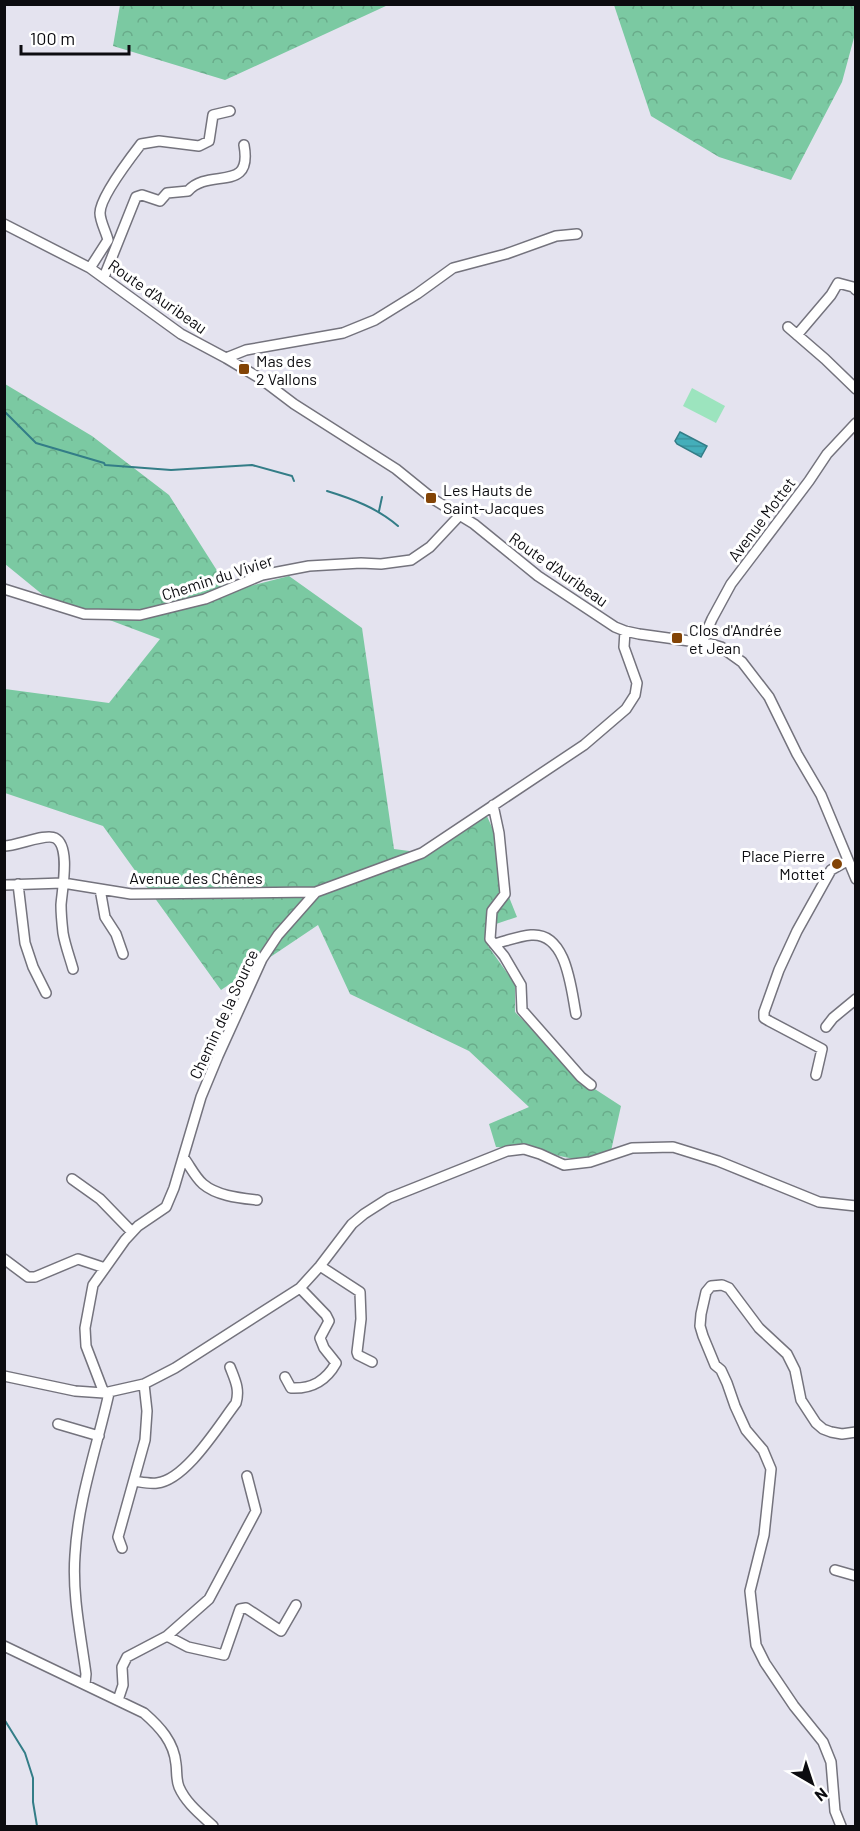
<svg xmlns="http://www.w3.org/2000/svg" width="860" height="1831" font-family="Barlow,sans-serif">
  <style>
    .forest { fill: url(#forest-crowns) }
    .park { fill: #9ce4be }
    .water { fill: url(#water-rules); stroke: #337d87; stroke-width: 1.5 }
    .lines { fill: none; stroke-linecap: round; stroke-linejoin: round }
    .stream { stroke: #337d87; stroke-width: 2 }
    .minor-casing { stroke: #74737d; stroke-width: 12 }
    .minor { stroke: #fff; stroke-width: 9 }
    .poi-dot { fill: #834406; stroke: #fff; stroke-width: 2 }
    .labels { text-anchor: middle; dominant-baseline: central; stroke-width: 6; stroke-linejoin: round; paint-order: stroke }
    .street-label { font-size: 16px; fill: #0c0c10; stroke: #fff }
    .poi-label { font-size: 16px; fill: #0c0c10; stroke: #fff; text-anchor: start }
  </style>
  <defs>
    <pattern id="forest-crowns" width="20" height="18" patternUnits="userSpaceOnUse" patternTransform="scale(1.5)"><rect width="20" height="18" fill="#7bc9a2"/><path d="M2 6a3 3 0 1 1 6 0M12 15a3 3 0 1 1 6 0" fill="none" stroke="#69ab8a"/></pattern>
    <pattern id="water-rules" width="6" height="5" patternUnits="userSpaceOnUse" patternTransform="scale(1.5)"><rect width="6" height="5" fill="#44aeba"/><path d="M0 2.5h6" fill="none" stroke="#3a949f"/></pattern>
  </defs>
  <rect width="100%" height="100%" fill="#e4e3ef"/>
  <path class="forest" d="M120 5V4L388 5 225 80 113 46Z
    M614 5H855V34L842 82 791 180 719 157 651 116Z
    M5 384 92 436 169 495 230 591 289 576 362 628 394 849 417 852 486 814 495 834 497 867 517 917 487 927 488 946 515 984V1012L584 1082 621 1106 611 1151 583 1161 523 1148 496 1147 489 1124 529 1107 469 1051 350 994 318 925 221 990 103 826 5 793V689L109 703 160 639 43 595 5 564Z"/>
  <path class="park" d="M692 388 725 406 716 423 683 406Z"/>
  <path class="water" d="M680 432 707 446 701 457 677 444 675 441Z"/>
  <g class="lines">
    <path class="stream" d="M4 411 36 443 104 463 105 465 171 470 252 465 292 476 294 481
      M327 491C353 499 377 508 398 526
      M379 511 382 497
      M4 1719 25 1753 33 1778V1802L37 1826"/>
    <g class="minor-casing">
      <path id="minor" d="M4 224 90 268 181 334 226 358 261 379 294 404 396 469 433 499 474 524 538 576 615 627 625 631 639 634 711 644 721 647 742 662 769 697 797 754 821 795 856 879
        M90 268 108 240C106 232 100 221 100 213 100 197 131 157 141 144L159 141 199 146 209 141 213 115 230 111
        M104 277 136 197 142 195 160 201 167 193 188 191C209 167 253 194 244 145
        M788 327 825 359 856 389
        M797 335 831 295 838 283 853 287 856 290
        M226 358 246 350 343 333 375 320 417 294 453 268 506 254 556 236 577 234
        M4 589 84 614 140 615 205 599 262 575 309 566 361 563 381 564 411 560 430 547 460 515
        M702 642 712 619 731 584 809 481 827 454 856 423
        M493 805 499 833 505 894 492 911 490 939 504 956 521 985 522 1010 581 1077 591 1085
        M4 846C17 846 46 833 55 838 71 846 62 890 61 905 61 914 62 924 63 933 65 945 70 958 73 969
        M18 884 25 943 33 967 46 993
        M4 885 63 883 131 894 316 892
        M100 889 105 917 116 934 123 954
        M494 944C506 941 519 936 531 935 567 932 571 989 576 1014
        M826 1027 833 1018 856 999
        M816 1075 822 1049 769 1021 764 1018V1012L779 970 797 931 831 870 847 861
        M184 1158C190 1166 195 1177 203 1184 217 1196 240 1198 257 1200
        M72 1179 100 1199 132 1232
        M4 1259 28 1277H35L78 1259 105 1268
        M320 1266 360 1292 361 1319 357 1352 358 1355 372 1362
        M4 1376 75 1391 104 1393 144 1384 175 1368 300 1288 320 1266 352 1224 364 1214 389 1198 507 1151 524 1149 540 1154 564 1165 590 1162 632 1148 673 1147 718 1161 819 1202 856 1206
        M285 1377 291 1388C312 1389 326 1381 336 1363L324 1348 320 1338 329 1321 326 1315 300 1288
        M104 1393 86 1346 85 1328 93 1285 125 1240 138 1226 166 1207 174 1188 201 1097 218 1056 262 959 278 935 316 892 422 853 584 745 626 709 635 695 637 683 624 647 625 631
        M58 1424 99 1436
        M134 1481C141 1482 150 1484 157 1483 186 1480 219 1425 236 1403 240 1389 235 1380 230 1367
        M122 1548 118 1537 145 1440 147 1411 144 1384
        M835 1570 856 1576
        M167 1636 188 1647 224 1655 240 1609 246 1608 281 1631 296 1605
        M4 1646 144 1713C160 1727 174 1742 176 1764 177 1771 176 1780 179 1787 186 1803 200 1814 213 1826
        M85 1684 86 1674C81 1636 72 1595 75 1555 78 1500 97 1447 109 1393
        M118 1700 123 1685 122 1667 127 1657 167 1636 209 1599 256 1511 247 1476
        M841 1826 835 1811 831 1762 823 1742 794 1706 765 1663 756 1645 750 1591 764 1535 771 1469 763 1450 746 1430 735 1406 727 1383 721 1370 715 1365 703 1336 700 1326 701 1314 706 1292 711 1286 722 1285 729 1288 759 1328 787 1354 795 1370 801 1400 816 1423 823 1429 831 1432 842 1434 856 1432"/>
    </g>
    <use href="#minor" class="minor"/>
  </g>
  <g class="poi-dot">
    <rect x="238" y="363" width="12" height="12" rx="3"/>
    <rect x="425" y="492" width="12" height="12" rx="3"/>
    <rect x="671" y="632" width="12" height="12" rx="3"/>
    <circle cx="837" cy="864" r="6"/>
  </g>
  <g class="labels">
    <g class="street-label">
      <text transform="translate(158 296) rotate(35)">Route d'Auribeau</text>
      <text transform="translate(761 519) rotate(-53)">Avenue Mottet</text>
      <text transform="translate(559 569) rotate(35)">Route d'Auribeau</text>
      <text transform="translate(217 577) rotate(-18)">Chemin du Vivier</text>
      <text x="196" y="877">Avenue des Chênes</text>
      <text transform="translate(223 1014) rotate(-65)">Chemin de la Source</text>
    </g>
    <g class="poi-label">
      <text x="256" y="360">Mas des<tspan x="256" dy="18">2 Vallons</tspan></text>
      <text x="443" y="489">Les Hauts de<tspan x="443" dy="18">Saint-Jacques</tspan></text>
      <text x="689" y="629">Clos d'Andrée<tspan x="689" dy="18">et Jean</tspan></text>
      <text x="825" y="855" text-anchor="end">Place Pierre<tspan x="825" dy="18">Mottet</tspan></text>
    </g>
  </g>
  <rect width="860" height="1831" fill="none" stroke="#0c0c10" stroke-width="12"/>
  <g transform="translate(812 1783) rotate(141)" stroke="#ffffff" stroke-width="4.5" paint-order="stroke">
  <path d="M0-4.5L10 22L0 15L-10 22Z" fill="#0c0c10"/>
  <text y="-9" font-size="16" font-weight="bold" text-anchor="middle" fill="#0c0c10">N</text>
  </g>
  <path d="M21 45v9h108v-9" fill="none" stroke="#0c0c10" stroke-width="3"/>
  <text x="30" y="45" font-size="18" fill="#0c0c10" stroke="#ffffff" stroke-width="4.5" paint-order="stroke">100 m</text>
</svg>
